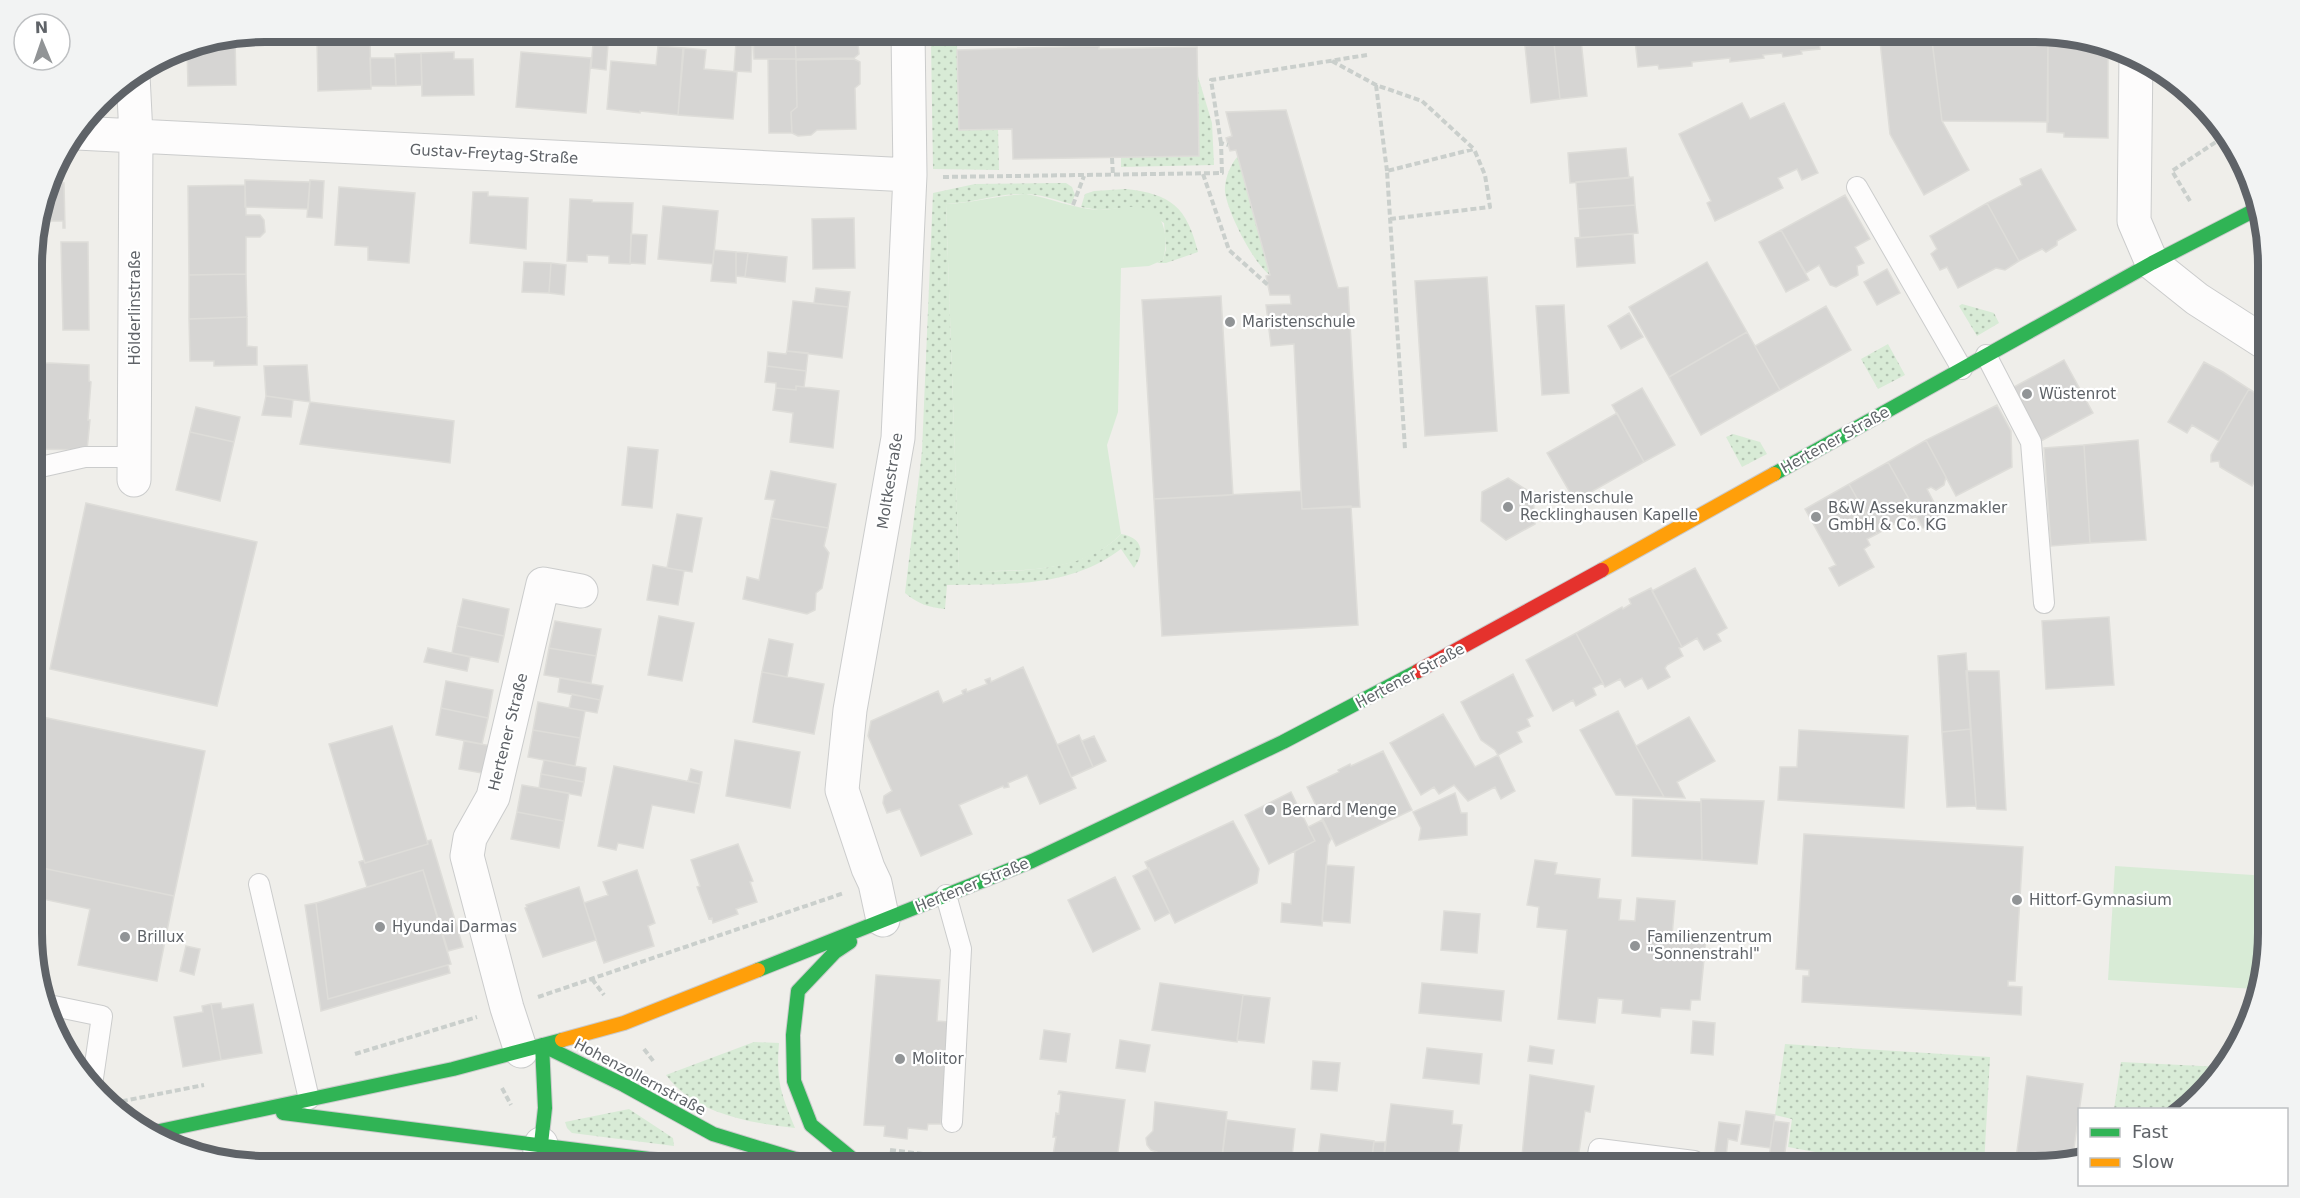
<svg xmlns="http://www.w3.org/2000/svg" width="2300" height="1198" font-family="'DejaVu Sans',sans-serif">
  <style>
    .grass { fill: url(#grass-dots) }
    .pitch { fill: #d8ebd6 }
    .building { fill: #d6d5d3; stroke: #deddd9; stroke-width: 1.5 }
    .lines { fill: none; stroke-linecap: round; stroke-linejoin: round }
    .lane-casing { stroke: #cbcccc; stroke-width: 22 }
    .street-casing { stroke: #cbcccc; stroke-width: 35 }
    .fast-casing { stroke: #cacacb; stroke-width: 16 }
    .slow-casing { stroke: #cacacb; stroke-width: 16 }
    .jam-casing { stroke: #cacacb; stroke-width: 16 }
    .path { stroke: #cacfcc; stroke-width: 4; stroke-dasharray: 6 3; stroke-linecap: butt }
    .lane { stroke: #fdfcfc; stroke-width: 20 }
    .street { stroke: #fdfcfc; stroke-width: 33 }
    .fast { stroke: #30b455; stroke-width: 14 }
    .slow { stroke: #ff9f0a; stroke-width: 14 }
    .jam { stroke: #e5322d; stroke-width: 14 }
    .poi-dot { fill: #919496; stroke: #fff; stroke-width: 2 }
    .labels { text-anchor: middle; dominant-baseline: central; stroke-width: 4.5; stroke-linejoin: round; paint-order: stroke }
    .street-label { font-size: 15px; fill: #5f6368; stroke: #fff }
    .poi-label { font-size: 15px; fill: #5f6368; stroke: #fff; text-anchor: start }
    .rim { fill: none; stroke: #5f6368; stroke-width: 8 }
  </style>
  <defs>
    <pattern id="grass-dots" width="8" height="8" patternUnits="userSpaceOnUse" patternTransform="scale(1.5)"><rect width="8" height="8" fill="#d8ebd6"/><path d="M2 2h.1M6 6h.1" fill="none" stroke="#b2c2b1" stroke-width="1.8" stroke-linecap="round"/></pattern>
  </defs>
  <rect width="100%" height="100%" fill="#efeeea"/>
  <path class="grass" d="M931 43H957L959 130 998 129 999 170 933 169Z
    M1198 76 1212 123 1214 165 1121 167V157L1199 156Z
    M1238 156 1270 275C1253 263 1228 213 1225 192 1224 180 1230 165 1238 156Z
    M1066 183 1072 187 1075 195 1071 204C1056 200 1040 194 1025 194 998 193 973 203 946 204L959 570C1009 573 1084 573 1121 534 1143 538 1145 552 1134 568L1121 549C1070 588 1008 584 947 585L945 609C928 607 918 604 905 593L922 451 933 193 975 184Z
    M1126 189C1171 194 1187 207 1198 252L1166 263H1157L1163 260 1166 249 1164 223 1137 207 1099 210 1081 207 1085 194 1094 191Z
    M1962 304 1994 313 1999 323 1977 336 1959 306Z
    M1888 344 1905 375 1878 389 1861 359Z
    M1733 434 1760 442 1767 454 1742 467 1726 437Z
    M754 1042 779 1043C776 1081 781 1094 795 1128 750 1123 695 1114 666 1075Z
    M1785 1044 1990 1057 1984 1166H1891L1788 1147 1792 1119 1775 1115Z
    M2121 1062 2222 1067V1069L2210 1087 2185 1109H2114Z
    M629 1109 673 1138 674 1146 572 1133 567 1128 565 1122Z"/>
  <path class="pitch" d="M1026 194C1050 198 1075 209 1100 210 1112 210 1125 206 1137 207 1166 208 1169 238 1163 260L1149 266 1121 268 1118 412 1107 445 1121 534C1081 576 1012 570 959 571L946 204C973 203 999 195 1026 194Z
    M2115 866 2268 876V934L2255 989 2108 980Z"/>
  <path class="building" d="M594 32H609L606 70 591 68Z
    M753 32H795L796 59H754Z
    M795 32H857L859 54 854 58 796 59Z
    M1634 32H1818L1820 49 1801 51 1802 54 1783 57 1782 53 1763 55 1764 58 1730 62V58L1692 62V66L1659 69 1658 65 1638 67Z
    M1879 32H1931L1942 121 1969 170 1924 195 1890 134Z
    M1931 32H1971V34L1931 33Z
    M1931 33 2048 34V122L1942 121Z
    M2048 34 2108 49V138L2064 137V133L2047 132Z
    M235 37 236 85 188 86 187 47Z
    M370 39 371 89 318 91 317 40Z
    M1581 40 1587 96 1560 99 1554 43Z
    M736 42 752 44 751 72 734 71Z
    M1554 43 1560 99 1531 103 1525 46Z
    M658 46 683 48 678 115 640 111V113L607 109 611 61 656 65Z
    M1099 46V49L1197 47 1199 156 1013 159 1012 129 959 130 957 50Z
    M684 48 706 50 704 69 737 72 733 119 678 115Z
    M454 52V59H473L474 95 422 96 421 53Z
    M521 52 591 58 586 113 516 107Z
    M421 53 422 85 396 86 395 54Z
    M370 58H395L396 86H371Z
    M768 59H796L797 107 791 112 792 133H769Z
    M854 59 860 62V84L855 88 856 129 817 130 811 135 798 136 792 133 791 112 797 107 796 60Z
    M2178 82 2189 90 2216 121 2178 99Z
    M1742 103 1750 119 1784 103 1818 173 1802 180 1797 169 1778 178 1783 188 1715 221 1707 203 1711 201 1679 134Z
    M1286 110 1338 288 1348 287 1360 507 1302 509 1294 344 1271 346 1266 305 1291 304 1290 295H1270L1266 276 1270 275 1236 150 1230 151 1226 138 1232 136 1226 112Z
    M1626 148 1629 178 1570 183 1568 153Z
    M2041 169 2076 230 2057 241V245L2046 252 2042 249 2019 261 1987 203 2022 185 2020 179Z
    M1633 177 1635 205 1578 209 1576 182Z
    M245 180 310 182 308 209 245 207Z
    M310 180 324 181 322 218 307 217Z
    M50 182 64 183 65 228H63V221H43L44 228H38Z
    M245 185 246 215H260L264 220 265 232 260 237H246V274L189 275 188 186Z
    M339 187 415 193 409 263 368 260V247L335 245Z
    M473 192H488V196L528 198 526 249 470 243Z
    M1845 195 1870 239 1855 247 1864 263 1857 266 1858 275 1836 287 1830 285 1819 265 1806 273 1781 230Z
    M570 199 592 200V202L633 203 630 264 609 263V256L587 255V262L567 261Z
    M1987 203 2019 261 2005 270 1996 268 1958 288 1947 267 1940 270 1931 254 1937 249 1930 236Z
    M1635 205 1638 233 1580 238 1578 209Z
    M663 206 718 211 713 264 658 259Z
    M854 218 855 268 813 269 812 219Z
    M1781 230 1809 280 1786 292 1759 242Z
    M631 234 647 235 645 264 630 263Z
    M1633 234 1635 263 1577 267 1575 238Z
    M61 242H88L89 330H63Z
    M714 250 736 252V283L711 281Z
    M736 252 748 253 745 277 736 276Z
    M748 253 787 257 785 282 745 277Z
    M524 262 551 263 549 293 522 292Z
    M1707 262 1747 332 1669 377 1629 307Z
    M551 263 566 265 564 295 549 293Z
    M1887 269 1900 293 1877 305 1864 282Z
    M246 274 247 317 189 319V275Z
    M1487 277 1497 431 1425 436 1415 281Z
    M816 288 850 292 848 307 814 303Z
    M1221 296 1233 495 1154 499 1142 300Z
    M793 301 848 307 842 358 787 351Z
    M1564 305 1569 393 1542 395 1536 306Z
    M1826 306 1851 350 1780 390 1755 346Z
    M1629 313 1643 337 1621 349 1608 326Z
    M247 317V346L257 347V365L214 366V361H190L189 319Z
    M1747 332 1780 390 1701 435 1669 377Z
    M787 351 808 353 806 371 767 366 768 352 786 354Z
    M2064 360 2093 413 2041 441 2012 388Z
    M2204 362 2223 372 2249 389 2219 441 2192 425 2187 433 2168 422Z
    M50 363 89 365V381L91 382 88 420H90L87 450 32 449V364Z
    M307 365 310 402 266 396 264 366Z
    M767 366 806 371 804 387 796 386V390L776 388V383L765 382Z
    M796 386 839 391 833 448 790 442 793 413 773 410 776 388 796 390Z
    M1642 388 1675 445 1644 462 1612 405Z
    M2249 389 2267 400V464L2265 468 2263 467 2252 486 2220 467 2219 461 2211 462V455Z
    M266 396 293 400 291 417 262 415Z
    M310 402 454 421 450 463 300 444Z
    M1997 405 2011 431 2012 467 1956 496 1926 440Z
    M196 407 240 417 234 442 190 432Z
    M1617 413 1644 462 1575 501 1547 453Z
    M190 432 234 442 220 501 176 490Z
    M1926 440 1946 477 1944 485 1936 490 1931 487 1927 489 1939 512V519L1923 528 1916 516 1918 515 1888 462Z
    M2138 440 2146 540 2090 543 2084 445Z
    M2084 445 2090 543 2051 546 2044 448Z
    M628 447 658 450 652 508 622 505Z
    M1888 462 1918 515 1911 519 1909 515 1877 534 1849 484Z
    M771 471 836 484 828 528 771 518 775 500 765 499Z
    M1508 478 1533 494 1535 524 1506 540 1481 521 1482 492Z
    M1849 484 1877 534 1867 539 1870 545 1864 549 1874 567 1839 586 1829 568 1836 565 1805 509Z
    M1301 491 1302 509 1351 506 1358 625 1162 636 1154 499Z
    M86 503 257 542 217 706 50 669Z
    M677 514 702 518 692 572 667 568Z
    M771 518 828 528 824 546 829 553 822 588 816 593 815 610 807 614 743 599 747 577 759 580Z
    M653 565 684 571 678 605 647 600Z
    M1695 568 1727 628 1717 634 1721 641 1704 650 1697 638 1682 647 1652 591Z
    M1651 588 1682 647 1679 648 1683 656 1667 665 1665 668 1670 677 1648 689 1642 678 1625 687 1620 679 1605 687 1576 633 1622 607 1623 609 1631 604 1629 599Z
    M463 599 509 609 504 636 457 626Z
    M659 616 694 623 682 681 648 675Z
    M2109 617 2114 685 2046 689 2042 621Z
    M555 621 601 629 596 656 549 648Z
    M457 626 504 636 498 662 452 653Z
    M1576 633 1603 683 1593 688 1596 695 1576 706 1573 700 1553 711 1526 660Z
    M769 639 793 644 787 677 762 672Z
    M428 648 470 657 467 671 424 662Z
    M549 648 596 656 591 683 544 675Z
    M1966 653 1971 729 1942 732 1938 656Z
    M1023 667 1076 788 1040 804 1027 775 1008 783 1009 787 1004 788 1003 786 959 805 972 834 921 856 900 809 887 813 883 803 884 796 892 791 868 736 871 721 938 691 943 703 963 694 962 691 966 689 967 692 987 684 985 680 990 678 991 682Z
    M1966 671H1999L2006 810 1977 809 1976 806Z
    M762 672 824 684 814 734 753 722Z
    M1513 674 1533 716 1527 719 1530 726 1517 732 1522 742 1498 755 1495 750 1481 740 1461 702Z
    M560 678 603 686 600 700 558 692Z
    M446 681 493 690 488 718 441 708Z
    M572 694 600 700 597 713 569 708Z
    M538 702 585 711 580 738 533 730Z
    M441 708 488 718 482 744 436 735Z
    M1618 711 1636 746 1664 797 1616 795 1580 730Z
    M1443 714 1475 767 1498 755 1515 791 1501 799 1495 787 1468 801 1454 785 1439 794 1434 787 1421 795 1390 743Z
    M33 715 205 751 174 896 33 866Z
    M1689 717 1715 761 1677 782 1685 798 1664 797 1636 746Z
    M392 726 428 844 365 863 329 744Z
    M1971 729 1976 806 1947 807 1942 732Z
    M533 730 580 738 575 766 528 757Z
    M1799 730 1908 736 1904 808 1778 800 1780 767H1797Z
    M1079 735 1093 767 1071 777 1057 745Z
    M1094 736 1106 761 1093 767 1082 741Z
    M735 740 800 752 790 808 726 796Z
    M464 741 492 746 487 774 459 769Z
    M1383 751 1412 810 1336 846 1307 787 1339 772 1338 770 1350 764 1351 766Z
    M544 760 586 768 584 782 541 774Z
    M614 766 700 784 694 813 652 805 643 848 618 843 616 850 598 846Z
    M691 769 702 772 700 784 688 781Z
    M541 774 584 782 581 796 539 788Z
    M522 785 569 793 564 821 517 812Z
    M1291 792 1315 841 1269 864 1245 815Z
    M1455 793 1461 813H1467V835L1419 840 1421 828 1413 812Z
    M1633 799 1701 802 1702 860 1632 856Z
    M1701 799 1764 801 1757 864 1702 860Z
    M517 812 564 821 559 848 511 839Z
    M1322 820 1331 839 1328 845 1322 926 1281 922 1282 903 1291 904 1295 851 1315 841 1308 827Z
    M1233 821 1259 869 1257 883 1175 923 1145 862Z
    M1804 834 2023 847 2015 981H2008V986L2022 987 2021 1015 1802 1002 1803 976H1809V970L1796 969Z
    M431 840 463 947 448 951 423 870 367 887 359 862 364 860 365 863 428 844 427 841Z
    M738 844 753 881 750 882 757 902 736 909 738 914 713 923 712 918 709 919 697 887 700 886 691 860Z
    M1535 860 1557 863 1555 874 1600 879 1598 898 1621 900 1619 920 1635 921 1637 898 1675 901 1672 936 1706 939 1700 1000H1691L1690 1010 1661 1008 1660 1017 1622 1013 1623 1000 1598 998 1595 1023 1558 1019 1567 930 1537 927 1539 907 1527 905Z
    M1326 865 1354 867 1350 923 1322 921Z
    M33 866 174 896 157 981 78 965 90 909 33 897Z
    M1149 868 1170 913 1155 921 1133 876Z
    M423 870 451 964 328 999 316 903Z
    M637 870 655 923 648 926 654 946 604 963 584 903 608 895 603 882Z
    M1115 877 1140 929 1093 952 1068 900Z
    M579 887 596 940 543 957 525 908 527 907 526 905Z
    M316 903 328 999 448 965 450 973 321 1011 305 905Z
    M1444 911 1480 914 1477 953 1441 950Z
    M186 946 200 949 194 975 180 971Z
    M876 975 940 980 937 1021 949 1022 941 1124H928L927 1130 908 1128 907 1139 884 1136 885 1126 864 1125Z
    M1160 983 1243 995 1237 1042 1152 1030Z
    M1422 983 1504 991 1501 1021 1419 1013Z
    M1243 995 1270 998 1264 1043 1237 1040Z
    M221 1003 222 1009 253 1004 262 1053 221 1060 211 1004Z
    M211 1004 221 1060 183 1067 174 1017 203 1012 202 1006Z
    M1693 1021 1715 1023 1713 1055 1691 1053Z
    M1044 1030 1070 1034 1066 1062 1040 1059Z
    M1120 1040 1150 1045 1145 1072 1116 1068Z
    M1530 1046 1554 1050 1552 1064 1528 1061Z
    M1427 1048 1482 1054 1479 1084 1423 1078Z
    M1313 1061 1340 1063 1337 1091 1311 1089Z
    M1530 1075 1594 1086 1590 1112 1585 1111 1577 1166H1521Z
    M2027 1076 2083 1084 2072 1162 2050 1166H2015Z
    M1059 1091 1125 1100 1116 1166 1050 1158V1155H1053L1056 1137H1053L1056 1113 1059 1114 1061 1094H1058Z
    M1155 1102 1227 1112 1221 1166H1156L1157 1152 1151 1150 1147 1145 1146 1138 1153 1131Z
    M1391 1104 1453 1111 1452 1124 1462 1125 1457 1166H1383Z
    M1746 1111 1775 1115 1770 1148 1741 1144Z
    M1227 1120 1295 1129 1291 1166H1221Z
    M1774 1121 1789 1123 1783 1166H1768Z
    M1719 1122 1740 1125 1737 1141 1728 1139 1725 1166H1713Z
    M1321 1134 1374 1141 1371 1166H1317Z
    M1374 1142H1385L1383 1166H1371Z"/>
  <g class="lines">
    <g class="lane-casing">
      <path id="lane" d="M1857 187 1962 369
        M1986 355 2031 442 2044 603
        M32 466H45L85 457H134
        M259 884 309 1099
        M946 895 961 949 952 1122
        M44 1004 102 1016 92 1085
        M1596 1166 1599 1149 1694 1161 1693 1166"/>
    </g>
    <g class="street-casing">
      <path id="street" d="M2136 55 2134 221 2152 263 2197 299 2267 344
        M133 75 136 135 134 480
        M77 133 910 175
        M883 920 875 883 868 868 842 790 850 710 898 438 910 175 908 32
        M521 1051 507 1008 467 856 470 838 493 797 543 584 581 591
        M538 1166 541 1144"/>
    </g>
    <g class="fast-casing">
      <path id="fast" d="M1774 474 2152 263 2257 209
        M850 942 835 952 798 991 793 1035 794 1081 811 1125 861 1166
        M758 970 1032 861 1283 742 1418 671
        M542 1045 624 1085 713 1134 818 1166
        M283 1113 705 1166
        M150 1133 453 1069 562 1040
        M541 1144 545 1108 542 1045"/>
    </g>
    <g class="slow-casing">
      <path id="slow" d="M1602 570 1774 474
        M562 1040 624 1023 758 970"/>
    </g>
    <g class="jam-casing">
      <path id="jam" d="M1418 671 1602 570"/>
    </g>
    <path class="path" d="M1332 61 1376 85 1422 101 1474 149 1387 171 1405 449
      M1376 85 1387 171
      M1221 143 1211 80 1367 55
      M1112 158 1113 176
      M1203 174 1229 250 1268 285
      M943 177 1222 173 1221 143 1228 145
      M2190 201 2172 171 2228 134
      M1073 205 1084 176
      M1390 219 1490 207 1485 175 1474 149
      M592 979 604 995
      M538 997 844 893
      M644 1049 654 1062
      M355 1054 477 1017
      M502 1088 511 1105
      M113 1103 204 1085
      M890 1150 1023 1166
      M231 1159 353 1157"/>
    <use href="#lane" class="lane"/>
    <use href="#street" class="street"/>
    <use href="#fast" class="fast"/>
    <use href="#slow" class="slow"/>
    <use href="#jam" class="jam"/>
  </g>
  <g class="poi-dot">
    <circle cx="1230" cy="322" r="6"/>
    <circle cx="2027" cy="394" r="6"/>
    <circle cx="1508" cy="507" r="6"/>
    <circle cx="1816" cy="517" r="6"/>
    <circle cx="1270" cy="810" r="6"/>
    <circle cx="2017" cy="900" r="6"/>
    <circle cx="380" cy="927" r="6"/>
    <circle cx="125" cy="937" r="6"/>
    <circle cx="1635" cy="946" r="6"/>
    <circle cx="900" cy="1059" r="6"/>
  </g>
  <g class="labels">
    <g class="street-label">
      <text transform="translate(494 154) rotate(3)">Gustav-Freytag-Straße</text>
      <text transform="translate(135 308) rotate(-90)">Hölderlinstraße</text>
      <text transform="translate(1835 440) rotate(-29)">Hertener Straße</text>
      <text transform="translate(890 481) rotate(-81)">Moltkestraße</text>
      <text transform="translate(1410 676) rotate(-28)">Hertener Straße</text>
      <text transform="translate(508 732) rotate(-76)">Hertener Straße</text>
      <text transform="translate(972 885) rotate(-22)">Hertener Straße</text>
      <text transform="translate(640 1077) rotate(28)">Hohenzollernstraße</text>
    </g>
    <g class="poi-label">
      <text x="1242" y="322">Maristenschule</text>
      <text x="2039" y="394">Wüstenrot</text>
      <text x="1520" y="498">Maristenschule<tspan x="1520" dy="17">Recklinghausen Kapelle</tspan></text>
      <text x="1828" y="508">B&amp;W Assekuranzmakler<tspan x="1828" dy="17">GmbH &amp; Co. KG</tspan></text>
      <text x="1282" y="810">Bernard Menge</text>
      <text x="2029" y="900">Hittorf-Gymnasium</text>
      <text x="392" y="927">Hyundai Darmas</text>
      <text x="137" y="937">Brillux</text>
      <text x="1647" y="937">Familienzentrum<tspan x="1647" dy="17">"Sonnenstrahl"</tspan></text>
      <text x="912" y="1059">Molitor</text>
    </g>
  </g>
  <path d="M0 0H2300V1198H0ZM265 42H2035A223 223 0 0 1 2258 265V933A223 223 0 0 1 2035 1156H265A223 223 0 0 1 42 933V265A223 223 0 0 1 265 42Z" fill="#f2f3f3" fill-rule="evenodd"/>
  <path class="rim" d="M265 42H2035A223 223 0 0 1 2258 265V933A223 223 0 0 1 2035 1156H265A223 223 0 0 1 42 933V265A223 223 0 0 1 265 42Z"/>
  <rect x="2078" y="1108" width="210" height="78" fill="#ffffff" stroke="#bfc1c3" stroke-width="1.5"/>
  <rect x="2090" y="1128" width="30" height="9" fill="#30b455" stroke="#bfc1c3" stroke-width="1.5"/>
  <text x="2132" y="1138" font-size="18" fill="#5f6368">Fast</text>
  <rect x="2090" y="1158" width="30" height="9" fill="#ff9f0a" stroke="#bfc1c3" stroke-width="1.5"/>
  <text x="2132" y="1168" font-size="18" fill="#5f6368">Slow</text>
  <g transform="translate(42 42) rotate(358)"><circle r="28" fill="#ffffff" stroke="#bfc1c3" stroke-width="1.5"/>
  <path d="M0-4.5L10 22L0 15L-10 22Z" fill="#919496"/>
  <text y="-9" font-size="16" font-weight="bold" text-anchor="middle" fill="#5f6368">N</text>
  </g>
</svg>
